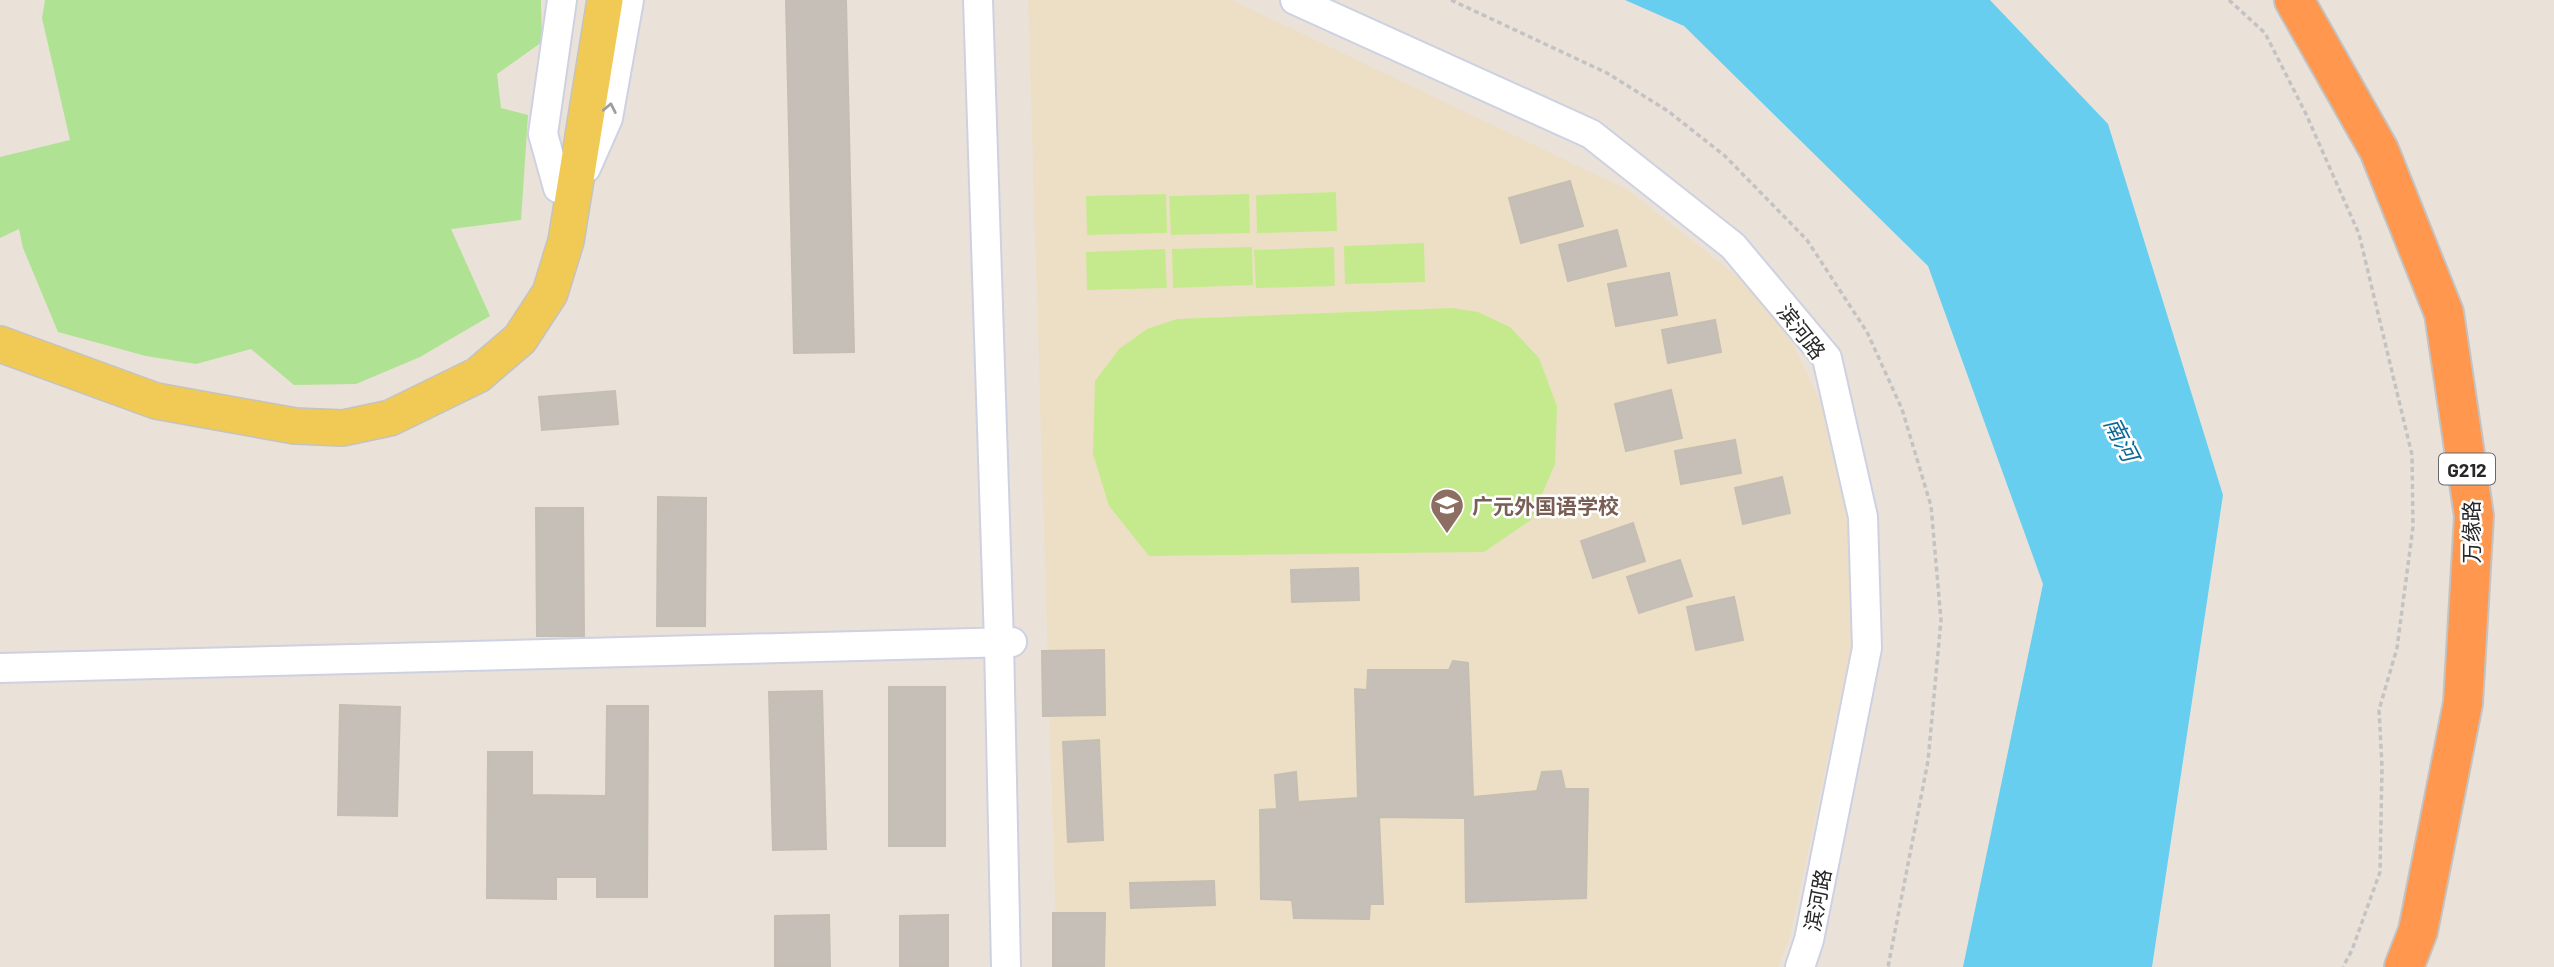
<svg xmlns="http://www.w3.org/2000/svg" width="2554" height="967" font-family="Barlow,'Noto Sans SC',sans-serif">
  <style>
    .education { fill: #eddfc6 }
    .green { fill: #afe293 }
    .pitch { fill: #c5ea8e }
    .water { fill: #68ceef }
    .building { fill: #c5bfb8; stroke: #c5beb2; stroke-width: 2 }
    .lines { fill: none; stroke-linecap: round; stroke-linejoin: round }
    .minor-casing { stroke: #cdd1e1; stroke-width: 32 }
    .major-casing { stroke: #c3c3c3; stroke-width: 38 }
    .highway-casing { stroke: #c3c3c3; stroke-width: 42 }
    .path { stroke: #c3c3c3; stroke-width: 3.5; stroke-dasharray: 5 3.5; stroke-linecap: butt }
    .minor { stroke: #fff; stroke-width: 28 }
    .major { stroke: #f1ca56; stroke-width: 35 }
    .highway { stroke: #ff974e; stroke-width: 38 }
    .oneway { stroke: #9e9e9e }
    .labels { text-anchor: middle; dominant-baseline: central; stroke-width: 5; stroke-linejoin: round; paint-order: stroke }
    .shield { fill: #fff; stroke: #686868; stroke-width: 2 }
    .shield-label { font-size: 19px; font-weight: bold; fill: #272727 }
    .street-label { font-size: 21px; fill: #272727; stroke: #fff }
    .education-label { font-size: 21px; font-weight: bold; fill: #785e54; stroke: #fff; text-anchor: start }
    .water-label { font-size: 23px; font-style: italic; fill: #0c6997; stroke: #fff }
  </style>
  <rect width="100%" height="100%" fill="#eae2d8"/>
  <path class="education" d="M1028 0H1232L1628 190 1775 306 1844 451 1857 619 1790 937 1778 967H1057Z"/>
  <path class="green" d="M45 0H541L542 42 497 74 501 108 528 115 521 220 451 229 490 316 420 357 356 384 294 385 251 349 196 364 146 356 58 332 23 248 19 229 0 238V157L70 140 42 18Z"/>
  <path class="pitch" d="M1336 192 1337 231 1257 233 1256 195Z
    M1166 194 1167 233 1087 235 1086 196Z
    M1249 194 1250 233 1171 235 1169 196Z
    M1424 243 1425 282 1345 284 1344 246Z
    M1252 247 1253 285 1173 288 1172 249Z
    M1334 247 1335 286 1256 288 1254 250Z
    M1165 249 1167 288 1087 290 1086 252Z
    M1452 308 1478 312 1510 327 1539 358 1557 406 1555 464 1531 520 1484 552 1149 556 1109 506 1093 454 1095 381 1119 349 1147 329 1177 319Z"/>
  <path class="water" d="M1625 0H1990L2108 124 2223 495 2152 967H1963L2043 584 1928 266 1684 26Z"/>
  <path class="building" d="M786 0H846L854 352 794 353Z
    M1570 181 1583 226 1521 243 1509 198Z
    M1617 230 1626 266 1568 281 1559 245Z
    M1669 273 1677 315 1616 326 1608 284Z
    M1715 320 1721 352 1668 363 1662 330Z
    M1671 390 1682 438 1626 451 1615 404Z
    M615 391 618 424 542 430 539 397Z
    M1735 440 1741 473 1681 484 1675 451Z
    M1782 477 1790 513 1743 524 1735 488Z
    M658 497 706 498 705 626H657Z
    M536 508H583L584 636H537Z
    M1633 523 1645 561 1593 578 1581 541Z
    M1680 560 1692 596 1639 613 1627 577Z
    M1358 568 1359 600 1292 602 1291 570Z
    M1734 597 1743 640 1696 650 1687 607Z
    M1104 650 1105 715 1043 716 1042 651Z
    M1453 661 1468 663 1473 797 1537 791 1542 772 1561 771 1565 789H1588L1586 898 1466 902 1465 818 1379 817 1383 904H1370L1369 919 1294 918 1292 900 1261 899 1260 810 1277 809 1275 775 1296 772 1298 802 1358 798 1355 689 1367 690 1368 670H1449Z
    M889 687H945V846H889Z
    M822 691 826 849 773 850 769 692Z
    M340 705 400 707 397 816 338 815Z
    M607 706H648L647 897H597V877H556V899L487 898 488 752H532V795L606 796Z
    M1099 740 1103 840 1068 842 1063 742Z
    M1214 881 1215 905 1131 908 1130 883Z
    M1053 913H1105L1104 967H1053Z
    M829 915 830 967H775V916Z
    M948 915V967H900V916Z"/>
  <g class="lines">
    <g class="minor-casing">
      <path id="minor" d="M978 0 999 642 1006 967
        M1295 0 1591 134 1733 246 1827 358 1863 517 1867 648 1809 940 1800 967
        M586 168 608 118 629 0
        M558 188 543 134 562 0
        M0 668 1012 642"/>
    </g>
    <g class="major-casing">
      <path id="major" d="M0 344 156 401 295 426 343 428 390 418 478 375 520 339 550 293 566 241 605 0"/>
    </g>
    <g class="highway-casing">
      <path id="highway" d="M2294 0 2379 150 2444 313 2474 516 2463 703 2418 931 2404 967"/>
    </g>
    <path class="path" d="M1451 0 1607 73 1668 111 1725 156 1807 240 1867 332 1902 409 1931 506 1941 620 1928 761 1888 967
      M2229 0 2265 33 2306 114 2359 234 2412 455 2413 527 2397 648 2379 710 2382 767 2380 872 2352 950 2343 967"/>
    <use href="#minor" class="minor"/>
    <use href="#major" class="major"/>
    <use href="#highway" class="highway"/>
  </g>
  <defs><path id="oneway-chevron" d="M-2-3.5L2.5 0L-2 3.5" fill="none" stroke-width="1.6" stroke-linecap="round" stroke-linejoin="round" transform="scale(1.75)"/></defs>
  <use class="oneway" href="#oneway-chevron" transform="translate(610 108) rotate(-79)"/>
  <defs>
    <g id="school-pin" transform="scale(1.75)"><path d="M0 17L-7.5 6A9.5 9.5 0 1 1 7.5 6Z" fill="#8d6e63" stroke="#fff"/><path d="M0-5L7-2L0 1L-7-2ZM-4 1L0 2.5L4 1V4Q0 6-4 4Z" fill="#fff"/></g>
  </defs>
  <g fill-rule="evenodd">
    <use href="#school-pin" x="1447" y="505"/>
  </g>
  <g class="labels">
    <rect class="shield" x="2439" y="453.5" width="56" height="31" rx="5"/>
    <g class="shield-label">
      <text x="2467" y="469">G212</text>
    </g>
    <g class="street-label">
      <text transform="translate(1802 331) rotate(52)">滨河路</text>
      <text transform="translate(2470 532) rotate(-90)">万缘路</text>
      <text transform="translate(1817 900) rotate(-79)">滨河路</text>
    </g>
    <g class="education-label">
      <text x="1472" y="505">广元外国语学校</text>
    </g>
    <g class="water-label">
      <text transform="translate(2122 439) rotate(63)">南河</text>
    </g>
  </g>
</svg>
